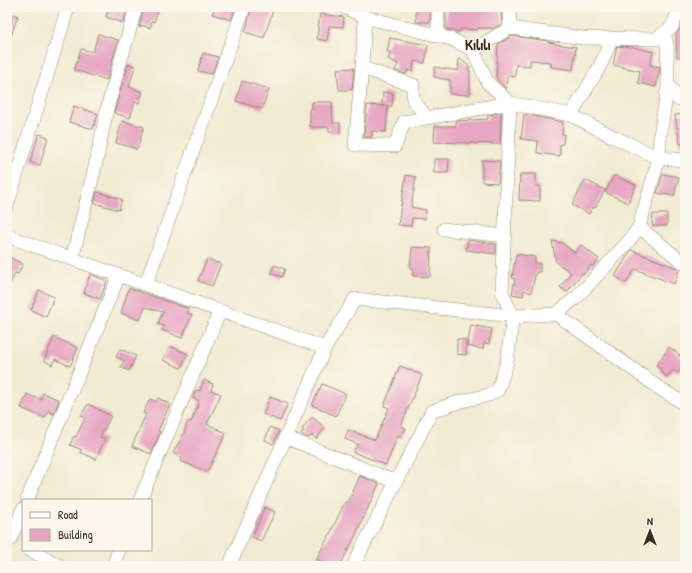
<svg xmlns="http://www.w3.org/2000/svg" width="692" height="573" font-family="'Patrick Hand',sans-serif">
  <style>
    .building { fill: #e7a6c2 }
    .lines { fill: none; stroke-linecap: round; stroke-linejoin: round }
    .street-casing { stroke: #968a78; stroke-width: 14 }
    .street { stroke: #fff; stroke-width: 13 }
    .labels { text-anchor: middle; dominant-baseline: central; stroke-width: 3; stroke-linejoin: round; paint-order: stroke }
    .quarter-label { font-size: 15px; font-weight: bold; fill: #3b2a1e; stroke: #fbf7ec }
  </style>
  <rect width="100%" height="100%" fill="#fbf7ec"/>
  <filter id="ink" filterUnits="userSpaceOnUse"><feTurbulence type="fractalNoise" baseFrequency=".025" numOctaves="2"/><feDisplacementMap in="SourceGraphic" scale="8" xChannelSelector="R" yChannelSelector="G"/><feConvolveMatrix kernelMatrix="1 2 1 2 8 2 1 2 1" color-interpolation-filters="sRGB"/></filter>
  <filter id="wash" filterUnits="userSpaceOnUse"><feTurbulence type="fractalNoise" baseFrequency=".012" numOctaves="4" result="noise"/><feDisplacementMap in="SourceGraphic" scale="16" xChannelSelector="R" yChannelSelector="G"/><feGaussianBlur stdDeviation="0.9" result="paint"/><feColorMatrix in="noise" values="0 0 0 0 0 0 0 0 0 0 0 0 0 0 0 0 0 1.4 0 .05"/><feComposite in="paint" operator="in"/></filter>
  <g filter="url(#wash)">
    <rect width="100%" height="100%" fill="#f2ebd3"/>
    <g id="blocks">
      <path class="building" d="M109 7H128L123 23 106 17Z
        M144 7 158 10 154 22 152 21 150 28 141 25 140 28 139 27Z
        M215 7H236L231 20 212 14Z
        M252 7H274L264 38 245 32Z
        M416 7H430V22H416Z
        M446 7H498L497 11H501L502 24 494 28H478V30L460 29V32L446 29Z
        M7 12 18 16 8 44H7Z
        M320 14 344 17 343 27 329 26 327 41 317 39Z
        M685 16V57H677L676 34 679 30Z
        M98 34 118 40 107 80 74 70 81 49 93 52Z
        M512 36 548 41V42L555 43V44L576 47 573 70 551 67V62L530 60V66L516 65 515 77 507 76 506 89 496 78 498 44Z
        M390 38 428 45 425 63 414 61 413 72 408 70 406 74 395 71 398 64 388 59 391 52H387Z
        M617 46 633 47 653 52 650 65 660 67 656 87 638 83 640 71 613 65Z
        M203 53 218 57 212 74 198 71Z
        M459 58 469 66V71H470V95L450 94V80L434 77 435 67 458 71Z
        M128 64 135 66 129 87 143 92 139 103 135 102 130 118 114 113Z
        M354 68 352 90H339L337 69Z
        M242 81 269 89 262 109 236 101Z
        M383 92 393 93 392 106H382Z
        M312 102H332L333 123H340V133L329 132V127H310V109H312Z
        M367 105 388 106 386 132 372 131V137H364Z
        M74 106 98 114 93 129 69 122Z
        M501 113 500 144 434 142 435 126H456V121L488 119V115Z
        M524 114 563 122 562 134H564L563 144H560V156L537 153 538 141 521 139Z
        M685 114V144H680L675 115Z
        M122 121 144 127 137 149 116 143Z
        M39 134 48 137 40 165 30 162Z
        M434 159H449L448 173H434Z
        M482 160 500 161 498 183 482 182Z
        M520 174H536V186H540V201L519 200Z
        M663 174 679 177 674 196 657 193Z
        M406 175 416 177 411 207 426 210 425 219 412 218 411 226 398 225Z
        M614 175 636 185 628 203 605 192Z
        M585 180 605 190 595 208 593 207 589 214 572 205Z
        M97 192 122 199 119 210 94 203Z
        M653 214H667V226H652Z
        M468 240 496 244V254L466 250Z
        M552 241 562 243 575 253 581 245 599 259 593 266 591 265 584 274 582 273 567 292 560 287 571 273 556 262Z
        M412 247 431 248 430 277 413 276V268H410Z
        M631 250 677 268 679 270 674 284 635 269 626 283 615 276Z
        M516 254 535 257V263H540V272H536L531 293 524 290 523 296 512 294 515 279 512 278Z
        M7 256 23 264 18 274 15 273 7 291Z
        M207 259 221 264 212 286 198 281Z
        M274 265 285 269 282 277 271 273Z
        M90 274 107 281 100 299 84 293Z
        M129 288 189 309 187 313 192 315 182 338 162 330 164 326 158 324 163 312 145 307 140 320 121 313Z
        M39 290 54 297 46 317 31 310Z
        M471 325 492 329 489 344 484 343 483 349 467 346Z
        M54 337 78 348 70 366 55 359 52 365 44 360Z
        M457 339 466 340V355L457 354Z
        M170 346 188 354 181 368 163 360Z
        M669 347 680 355 679 356 685 360V363L678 373 673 370 667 377 660 371 661 369 656 366Z
        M120 349 136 356 129 371 121 367 124 361 116 357Z
        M400 366 422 375 401 426 406 428 401 437 398 436 386 465 353 452 358 444 345 439 348 430 375 440 389 408 384 406Z
        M204 380 213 384 211 390 221 394 207 424 226 433 207 472 181 461 182 458 173 453 184 433 188 421 191 422 198 406 199 401 193 398 196 390 200 391Z
        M322 384 346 394 336 416 312 405Z
        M43 393 59 400 54 414 48 411 45 418 21 408 27 394 41 400Z
        M270 397 288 404 280 421 263 414Z
        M158 398 170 404 158 431 160 432 151 454 132 446 146 414 143 413 150 399 156 402Z
        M88 404 111 416 100 437 105 439 96 459 80 452 82 450 70 445 74 436 76 437 85 418 81 416Z
        M312 417 325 428 316 439 312 435 309 438 301 434 304 430 302 429Z
        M270 427 279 431 273 444 265 440Z
        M360 476 379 484 355 536 341 564 339 563 337 566H329L316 559 330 534 345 502 348 503Z
        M265 507 275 512 261 541 252 537Z"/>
    </g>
  </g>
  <g filter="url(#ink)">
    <use href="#blocks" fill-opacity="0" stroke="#968a78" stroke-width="1"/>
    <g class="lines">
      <g class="street-casing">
        <path id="street" d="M344 7 365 17 451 39 473 50 488 83 510 103 571 115 614 137 659 158 685 160
          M438 7V36
          M509 7 510 28
          M365 17 362 68 413 85V100L427 118
          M473 50 510 28 583 38 656 39 672 27 680 7
          M668 85 678 99H685
          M571 115 600 66 612 38
          M7 206 68 7
          M639 227 685 264
          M444 229 505 236
          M7 236 325 348 355 299 513 316 556 314 578 296 629 241 639 227 659 158 660 135 668 85 667 45 664 33
          M72 259 96 163 107 109 136 7
          M146 284 244 7
          M556 314 662 390 685 404
          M285 437 396 482
          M27 500 119 275
          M140 500 220 311
          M10 540 23 509
          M30 550 60 566
          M113 566 119 550
          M229 566 325 348
          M353 566 432 411 462 401 489 395 498 390 507 362 513 316 502 293 510 103 404 122 395 146 355 145 362 68"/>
      </g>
      <use href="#street" class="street"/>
    </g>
  </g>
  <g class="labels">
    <g class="quarter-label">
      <text x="478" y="44">Kılılı</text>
    </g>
  </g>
  <rect width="692" height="573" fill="none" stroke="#fbf7ec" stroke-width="24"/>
  <rect x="22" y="499" width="130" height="52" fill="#fbf7ec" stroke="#aea59a"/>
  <rect x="30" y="512" width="20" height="6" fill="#ffffff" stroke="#aea59a"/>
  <text x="58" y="519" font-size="12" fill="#3b2a1e">Road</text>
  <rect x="30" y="529" width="20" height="12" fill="#e7a6c2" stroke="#aea59a"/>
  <text x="58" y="539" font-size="12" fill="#3b2a1e">Building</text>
  <g transform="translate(650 531)" stroke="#fbf7ec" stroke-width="3" paint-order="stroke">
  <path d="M0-3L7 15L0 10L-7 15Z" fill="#3b2a1e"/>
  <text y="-6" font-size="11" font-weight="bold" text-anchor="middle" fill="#3b2a1e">N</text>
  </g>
</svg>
